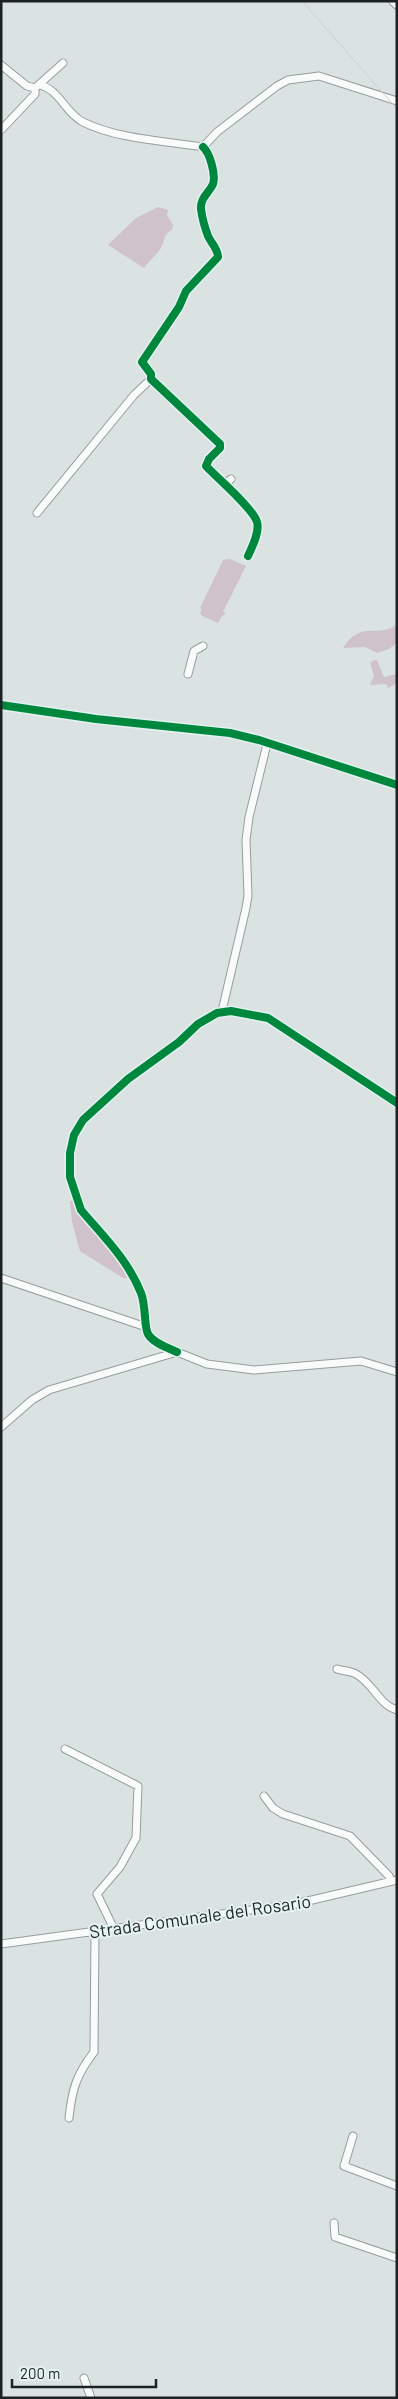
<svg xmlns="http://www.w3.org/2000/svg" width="398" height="2399" font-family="Barlow,sans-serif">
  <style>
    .forest { fill: #d0c2cb }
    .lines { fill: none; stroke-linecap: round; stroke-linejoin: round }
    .minor-casing { stroke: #969d9d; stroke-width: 9 }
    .major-casing { stroke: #969d9d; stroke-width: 11 }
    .minor { stroke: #f9fbfb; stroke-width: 7 }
    .major { stroke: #f9fbfb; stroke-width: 9 }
    .rail { stroke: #cdd0d0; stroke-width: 1 }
    .cycleway-casing { stroke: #e4f2f2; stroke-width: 11 }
    .cycleway { stroke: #00873e; stroke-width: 8 }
    .labels { text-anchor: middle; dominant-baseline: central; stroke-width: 4; stroke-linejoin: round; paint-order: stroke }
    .street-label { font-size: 18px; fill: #1d2222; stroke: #e4f2f2 }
  </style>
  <rect width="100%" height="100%" fill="#dae2e2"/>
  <path class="forest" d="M158 207 168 210 167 215 173 225 172 230C163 234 165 241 161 248 157 254 149 261 144 268L108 245 136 218Z
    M230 559 246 566 223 612 226 613 221 617 218 623 202 616 200 613 202 609 200 608 223 560Z
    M397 625V643L389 649 377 653 365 647 343 648C362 619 375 639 397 625Z
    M374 660H377L384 677 397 674V683L388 688 386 684 372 685 370 684 374 676 370 663Z
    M70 1201H76L133 1278H123L80 1251 72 1222Z"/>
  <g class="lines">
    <g class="minor-casing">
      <path id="minor" d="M1 65 27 86 35 88 63 63
        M40 85C60 90 65 113 83 122 117 139 165 141 203 147L217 132 277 86 288 80 319 76 397 101
        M1 130 35 94V88
        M203 147C210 153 216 175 213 184 209 193 200 198 201 209 202 217 205 228 208 236 211 243 218 249 218 257L186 291 179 307 142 362 151 374V379L220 444V448L209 459 206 466C217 478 253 508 257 522 260 532 252 547 248 556
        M224 484 231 479
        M37 513 134 395 151 379
        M188 674 194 651 203 646
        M1 705 96 719 230 733 259 740 397 785
        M222 1011 246 908 248 896 246 840 249 817 267 744
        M1 1278 146 1327
        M177 1352C168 1348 153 1343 148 1334 144 1327 146 1305 141 1293 128 1260 103 1236 81 1210L70 1177V1153L74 1135 83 1120 128 1079 179 1042 198 1024 217 1013 231 1011 268 1018 397 1103
        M1 1427 32 1400 49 1390 177 1352 207 1364 254 1370 361 1361 397 1372
        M337 1669C343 1671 351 1671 356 1674 373 1683 379 1705 397 1710
        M65 1749 138 1786 136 1838 120 1867 97 1894 114 1929
        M264 1796 273 1808 283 1814 350 1836 389 1876 391 1881
        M1 1944 295 1904 397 1880
        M69 2118C72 2090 76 2075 94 2052L95 1931
        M353 2136 344 2166 397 2186
        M334 2223 335 2237 397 2258
        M84 2378 91 2398"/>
    </g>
    <g class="major-casing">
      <path id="major" d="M394 1 397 4"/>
    </g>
    <use href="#minor" class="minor"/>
    <use href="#major" class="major"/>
    <path class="rail" d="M302 1 397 109"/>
    <g class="cycleway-casing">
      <path id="cycleway" d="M203 147C210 153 216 175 213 184 209 193 200 198 201 209 202 217 205 228 208 236 211 243 218 249 218 257L186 291 179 307 142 362 151 374V379L220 444V448L209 459 206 466C217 478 253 508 257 522 260 532 252 547 248 556
        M1 705 96 719 230 733 259 740 397 785
        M177 1352C168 1348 153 1343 148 1334 144 1327 146 1305 141 1293 128 1260 103 1236 81 1210L70 1177V1153L74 1135 83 1120 128 1079 179 1042 198 1024 217 1013 231 1011 268 1018 397 1103"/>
    </g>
    <use href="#cycleway" class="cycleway"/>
  </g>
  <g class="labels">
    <g class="street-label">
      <text transform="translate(200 1916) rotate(-8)">Strada Comunale del Rosario</text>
    </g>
  </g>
  <rect width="398" height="2399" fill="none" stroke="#1d2222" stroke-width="5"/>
  <path d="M12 2379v8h144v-8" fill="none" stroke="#1d2222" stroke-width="2.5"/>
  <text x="20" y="2379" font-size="15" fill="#1d2222" stroke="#e4f2f2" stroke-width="4" paint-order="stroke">200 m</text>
</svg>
